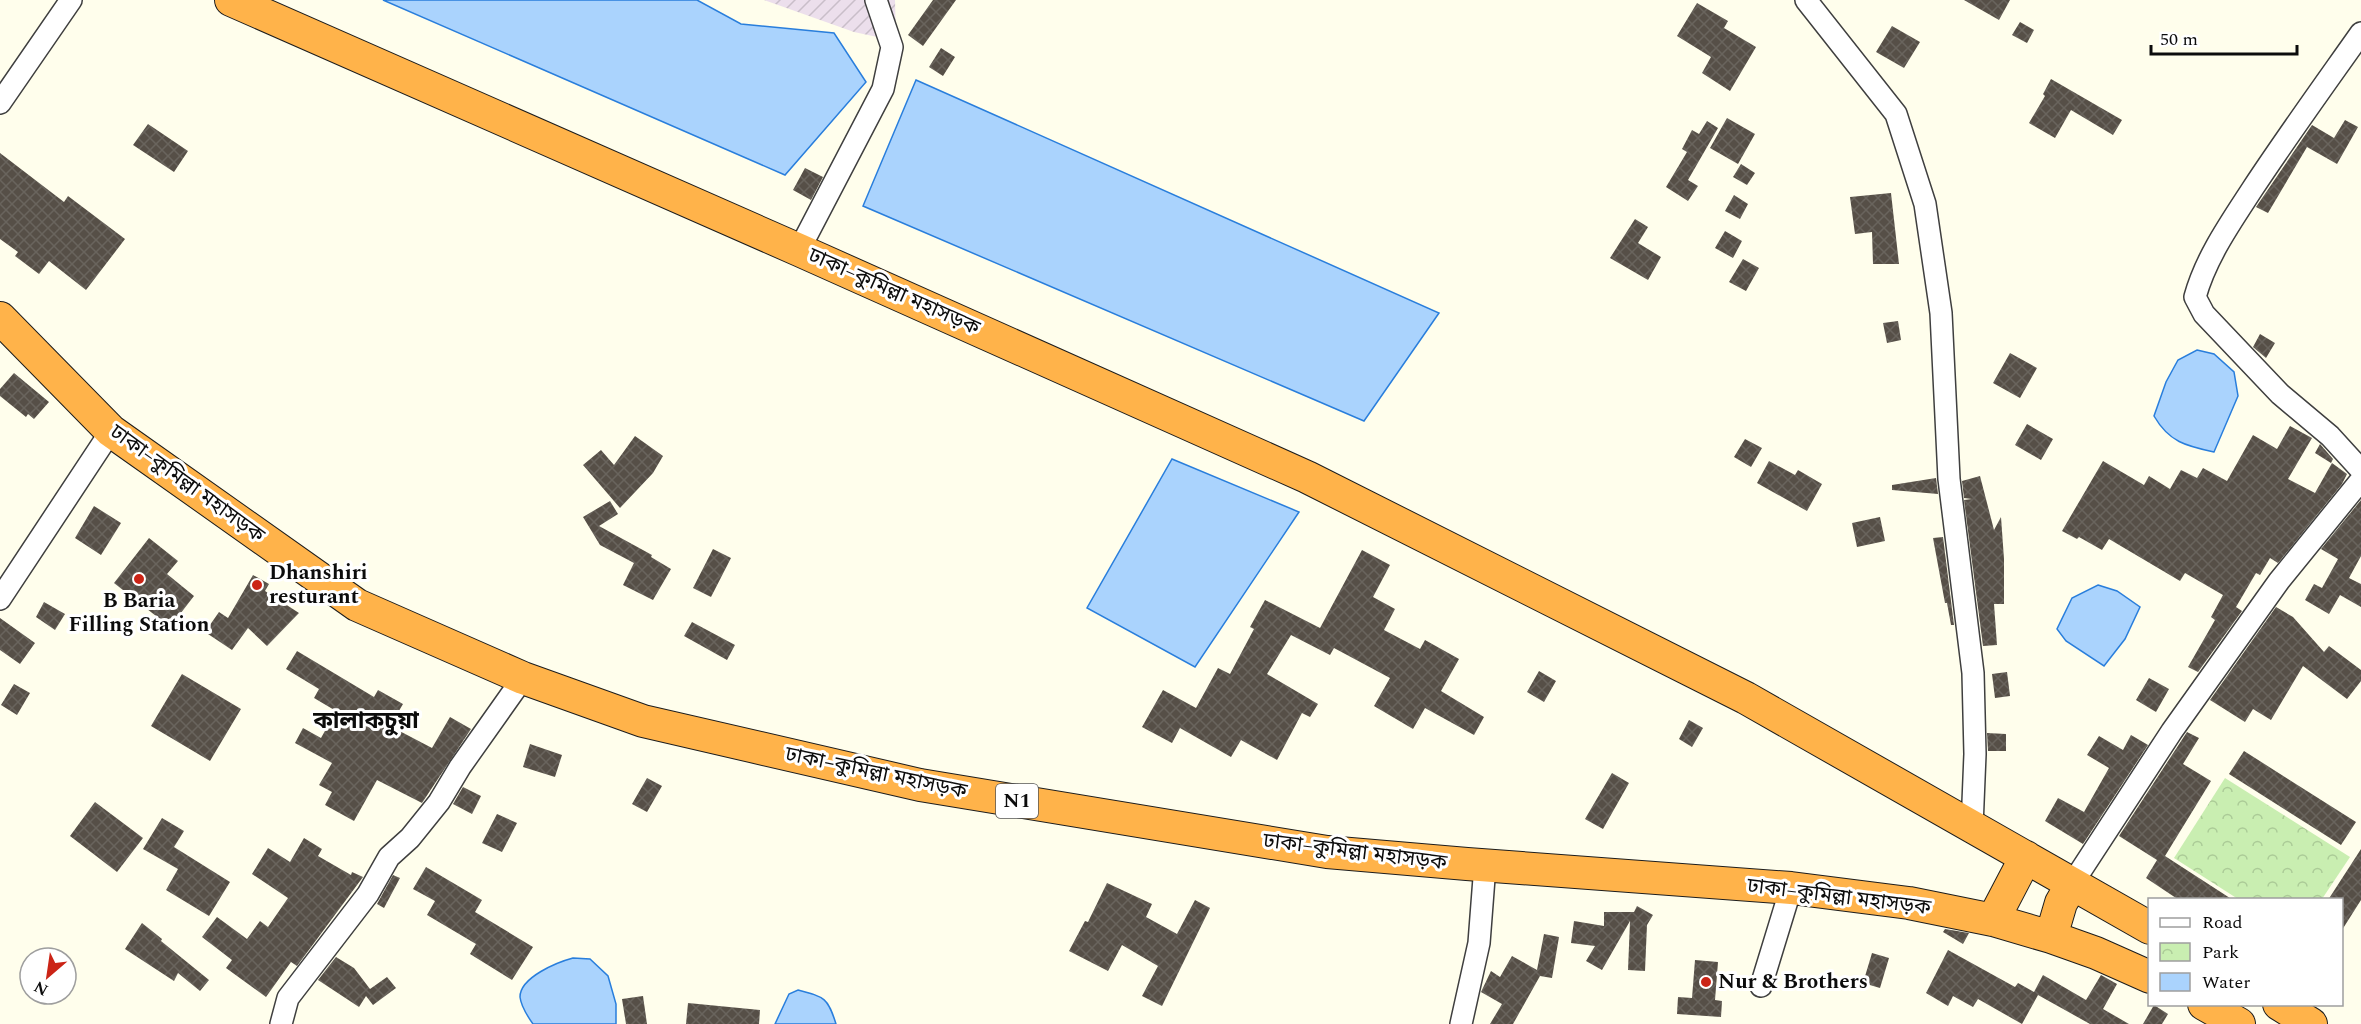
<svg xmlns="http://www.w3.org/2000/svg" width="2361" height="1024" font-family="Spectral,'Noto Sans Bengali',serif">
  <style>
    .industrial { fill: url(#industrial-furrows) }
    .park { fill: url(#park-crowns) }
    .water { fill: #aad3fd; stroke: #297edc; stroke-width: 1.5 }
    .building { fill: url(#building-cross-hatch) }
    .lines { fill: none; stroke-linecap: round; stroke-linejoin: round }
    .minor-casing { stroke: #3f3f3f; stroke-width: 24 }
    .highway-casing { stroke: #1d1d1d; stroke-width: 34 }
    .minor { stroke: #fff; stroke-width: 21 }
    .highway { stroke: #ffb34a; stroke-width: 32 }
    .poi-dot { fill: #cb2416; stroke: #fff; stroke-width: 2 }
    .labels { text-anchor: middle; dominant-baseline: central; stroke-width: 6; stroke-linejoin: round; paint-order: stroke }
    .shield { fill: #fff; stroke: #555; stroke-width: 1.5 }
    .shield-label { font-size: 20px; font-weight: bold; fill: #0c0c0c }
    .street-label { font-size: 21px; fill: #0c0c0c; stroke: #fff }
    .poi-label { font-size: 21px; font-weight: bold; fill: #0c0c0c; stroke: #fff; text-anchor: start }
    .quarter-label { font-size: 24px; font-weight: bold; fill: #0c0c0c; stroke: #fff }
  </style>
  <defs>
    <pattern id="industrial-furrows" width="10" height="10" patternUnits="userSpaceOnUse" patternTransform="scale(1.5)"><rect width="10" height="10" fill="#ecdfec"/><path d="M-1 1l2-2M0 10L10 0M9 11l2-2" fill="none" stroke="#c9bec9"/></pattern>
    <pattern id="park-crowns" width="20" height="18" patternUnits="userSpaceOnUse" patternTransform="scale(1.5)"><rect width="20" height="18" fill="#c9eeb1"/><path d="M2 6a3 3 0 1 1 6 0M12 15a3 3 0 1 1 6 0" fill="none" stroke="#abcb97"/></pattern>
    <pattern id="building-cross-hatch" width="8" height="8" patternUnits="userSpaceOnUse" patternTransform="scale(1.5)"><rect width="8" height="8" fill="#564f47"/><path d="M0 0l8 8M0 8l8-8" fill="none" stroke="#69645d"/></pattern>
  </defs>
  <rect width="100%" height="100%" fill="#fffeec"/>
  <path class="industrial" d="M764 0H895L896 41 854 32Z"/>
  <path class="park" d="M2225 778 2350 857 2322 899H2238L2174 858Z"/>
  <path class="water" d="M383 0H697L741 24 834 33 866 82 785 175Z
    M916 80 1439 313 1364 421 863 206Z
    M2197 350 2214 354 2234 372 2238 396 2214 452C2186 446 2169 442 2154 416L2166 382 2178 360Z
    M1172 459 1299 512 1195 667 1087 608Z
    M2098 585 2117 591 2140 607 2125 639 2104 666 2066 641 2057 629 2072 598Z
    M573 958 590 959 608 976 616 1004V1024H533C528 1017 521 1006 520 997 520 977 558 962 573 958Z
    M798 990C825 997 828 998 836 1024H775L789 994Z"/>
  <path class="building" d="M933 0H956L923 46 908 35Z
    M1964 0H2010L1999 20Z
    M1697 3 1728 21 1724 28 1756 47 1730 91 1702 73 1711 57 1677 36Z
    M2020 22 2034 30 2027 43 2012 35Z
    M1892 26 1920 42 1904 68 1876 52Z
    M941 48 955 57 943 76 929 67Z
    M2051 79 2122 120 2113 135 2071 110 2055 138 2029 123 2045 96 2043 94Z
    M1727 118 1755 134 1738 164 1710 148Z
    M2345 120 2358 127 2337 164 2307 147 2268 213 2256 207 2312 125 2334 138Z
    M1707 121 1718 128 1688 180 1698 186 1688 201 1666 187 1687 152 1682 149 1692 130 1699 134Z
    M148 124 188 151 174 172 133 145Z
    M0 153 64 202 68 196 125 239 86 290 49 261 39 274 15 256 18 252 0 239Z
    M1741 164 1755 173 1747 185 1733 177Z
    M805 168 823 177 811 200 793 190Z
    M1891 193 1899 264H1873L1872 232 1855 234 1850 197Z
    M1734 195 1748 204 1740 219 1725 211Z
    M1635 219 1648 227 1638 243 1661 257 1648 280 1610 258Z
    M1725 231 1742 241 1733 258 1715 248Z
    M1743 259 1759 268 1746 291 1729 282Z
    M1898 321 1901 340 1887 343 1883 323Z
    M2260 334 2275 343 2266 358 2253 347Z
    M2010 353 2037 368 2020 398 1993 383Z
    M14 373 49 402 34 419 28 414 26 417 0 396V389Z
    M2027 424 2053 439 2041 460 2015 445Z
    M2290 426 2312 438 2288 479 2315 493 2332 463 2347 474 2342 484 2278 563 2270 558 2260 575 2256 573 2236 607 2242 611 2198 672 2188 667 2215 620 2211 617 2223 595 2185 573 2180 581 2109 539 2102 550 2079 537 2077 539 2062 531 2103 461 2144 485 2149 476 2170 489 2181 470 2197 478 2203 468 2227 481 2253 435 2277 449Z
    M635 436 663 456 653 473 620 508 583 465 601 450 614 465Z
    M1745 439 1762 448 1751 467 1734 457Z
    M2320 444 2333 459 2331 463 2315 453Z
    M1769 461 1795 475 1798 470 1822 484 1807 511 1757 483Z
    M1980 476 1994 530 2001 517 2004 559V604H1994L1997 645 1983 646 1964 500 1972 499 1964 498 1962 481Z
    M1936 478 1938 494 1892 490V485Z
    M2361 500V556L2349 578 2361 584V607L2340 595 2329 614 2305 600 2314 584 2322 588 2338 559 2321 549Z
    M610 501 618 514 599 526 652 555 651 557 671 569 653 600 623 585 634 563 600 545 583 517Z
    M94 506 121 523 101 555 75 538Z
    M1880 517 1885 541 1857 547 1852 523Z
    M1943 537 1954 625H1951L1947 603H1945L1933 538Z
    M149 538 178 561 167 574 194 596 170 627 114 583Z
    M713 549 731 558 711 597 693 588Z
    M1362 550 1390 565 1373 597 1395 609 1384 630 1420 649 1425 640 1459 659 1441 691 1484 717 1474 735 1425 708 1413 729 1374 706 1390 678 1334 648 1330 655 1291 635 1267 674 1318 704 1310 717 1302 713 1277 760 1241 740 1231 757 1180 728 1172 743 1142 727 1163 690 1196 708 1218 668 1230 674 1254 629 1250 627 1265 600 1320 628Z
    M253 575 269 584 265 591 299 613 267 646 248 628 232 650 205 632 219 612 228 618Z
    M44 602 65 614 55 630 36 617Z
    M2276 607 2293 617 2324 652 2329 646 2361 670V681L2347 699 2303 666 2271 720 2253 709 2245 722 2210 700Z
    M0 618 35 643 20 664 0 650Z
    M692 622 735 645 727 660 684 636Z
    M297 651 374 697 378 690 403 704 390 726 432 748 450 717 471 729 422 803 377 780 354 821 325 805 332 792 319 785 332 763 295 743 303 728 321 738 336 711 314 698 319 689 286 669Z
    M1539 671 1556 681 1544 702 1527 692Z
    M2007 672 2010 696 1995 698 1992 674Z
    M182 674 241 709 210 761 151 726Z
    M2149 678 2169 689 2156 712 2136 700Z
    M14 684 30 693 17 715 1 705Z
    M1689 720 1703 728 1692 747 1679 739Z
    M2187 732 2199 738 2183 764 2211 781 2165 856 2233 900H2179L2146 878 2157 860 2119 836Z
    M1987 733 2006 734V751H1988Z
    M2131 735 2148 745 2083 844 2045 821 2058 798 2084 812 2109 768 2087 755 2099 736 2123 750Z
    M530 744 562 755 555 777 523 767Z
    M2244 751 2356 822 2341 845 2229 774Z
    M1612 773 1629 783 1603 829 1585 819Z
    M647 778 662 786 647 812 632 804Z
    M463 787 481 796 472 814 453 804Z
    M95 802 143 838 117 872 70 836Z
    M497 814 517 823 502 852 482 843Z
    M162 818 184 831 174 847 230 882 209 916 166 890 178 869 143 849Z
    M304 838 322 849 318 856 351 875 352 872 363 877 297 966 291 962 266 997 226 968 232 960 202 937 217 917 247 939 260 921 268 927 288 898 252 874 268 848 290 862Z
    M2361 849V900L2342 930V900H2328Z
    M426 867 482 900 475 912 533 947 512 980 470 954 476 944 427 915 435 901 413 889Z
    M393 875 400 878 384 908 377 904Z
    M1107 883 1152 904 1146 917 1177 934 1195 900 1210 908 1162 1006 1142 996 1158 966 1122 945 1108 971 1069 951 1085 921 1088 922Z
    M1637 906 1653 915 1647 925 1645 971 1628 970 1630 921 1602 970 1586 961 1595 946 1571 943 1574 921 1604 926V912H1634Z
    M142 923 162 939 161 941 209 980 200 991 178 973 174 981 125 949Z
    M1945 929 1969 933 1963 944 1943 932Z
    M1544 934 1559 937 1552 978 1540 976 1513 1024H1490L1502 1004 1481 992 1491 971 1500 977 1512 956 1537 970Z
    M1948 950 2015 987 2018 983 2034 992 2043 975 2086 1000 2101 975 2117 984 2103 1009 2129 1024H2090L2038 995 2022 1024 1978 999 1973 1007 1953 996 1948 1006 1926 993Z
    M1872 953 1889 958 1880 988 1863 983Z
    M336 957 354 968 370 989 387 977 396 988 373 1005 366 996 359 1007 318 980Z
    M1695 960 1718 962 1715 1000 1722 1001 1721 1017 1677 1014 1678 997 1692 998Z
    M643 996 647 1024H626L622 999Z
    M688 1003 760 1010 759 1024H686Z
    M2154 1005 2168 1014 2162 1024H2143Z"/>
  <g class="lines">
    <g class="minor-casing">
      <path id="minor" d="M1806 0 1896 114 1925 204 1941 313 1949 479 1973 673 1975 754 1972 827
        M2361 33C2325 84 2288 135 2253 188 2231 222 2206 257 2195 297L2204 314 2280 394 2330 436 2361 470
        M0 103 71 0
        M799 250 883 89 892 47 876 0
        M0 599 111 431
        M2072 884 2172 731 2279 581 2361 480
        M1761 986 1791 888
        M281 1024 288 998 368 894 389 857 410 838 439 802 460 767 523 678
        M1461 1024 1479 943 1485 865"/>
    </g>
    <g class="highway-casing">
      <path id="highway" d="M231 0 799 250 1307 477 1746 698 2150 928
        M0 318 111 431 357 605 523 678 643 721 920 785 1327 852 1467 864 1791 888 1909 903 1993 920 2051 937 2096 953 2150 977
        M1993 920 2026 857
        M2051 937 2061 903 2072 884
        M2204 1004 2239 1024
        M2279 1004 2311 1024"/>
    </g>
    <use href="#minor" class="minor"/>
    <use href="#highway" class="highway"/>
  </g>
  <g class="poi-dot">
    <circle cx="139" cy="579" r="6"/>
    <circle cx="257" cy="585" r="6"/>
    <circle cx="1706" cy="982" r="6"/>
  </g>
  <g class="labels">
    <rect class="shield" x="996" y="784" width="42" height="34" rx="4.5"/>
    <g class="shield-label">
      <text x="1017" y="801">N1</text>
    </g>
    <g class="street-label">
      <text transform="translate(894 292) rotate(24)">ঢাকা–কুমিল্লা মহাসড়ক</text>
      <text transform="translate(187 484) rotate(36)">ঢাকা–কুমিল্লা মহাসড়ক</text>
      <text transform="translate(876 773) rotate(12)">ঢাকা–কুমিল্লা মহাসড়ক</text>
      <text transform="translate(1355 852) rotate(7)">ঢাকা–কুমিল্লা মহাসড়ক</text>
      <text transform="translate(1839 897) rotate(7)">ঢাকা–কুমিল্লা মহাসড়ক</text>
    </g>
    <g class="poi-label">
      <text x="269" y="573">Dhanshiri<tspan x="269" dy="24">resturant</tspan></text>
      <text x="139" y="601" text-anchor="middle">B Baria<tspan x="139" dy="24">Filling Station</tspan></text>
      <text x="1718" y="982">Nur &amp; Brothers</text>
    </g>
    <g class="quarter-label">
      <text x="366" y="721">কালাকচুয়া</text>
    </g>
  </g>
  <rect x="2148" y="898" width="195" height="108" fill="#ffffff" stroke="#9e9e9e" stroke-width="1.5"/>
  <rect x="2160" y="918" width="30" height="9" fill="#ffffff" stroke="#9e9e9e" stroke-width="1.5"/>
  <text x="2202" y="928" font-size="18" fill="#0c0c0c">Road</text>
  <rect x="2160" y="943" width="30" height="18" fill="url(#park-crowns)" stroke="#9e9e9e" stroke-width="1.5"/>
  <text x="2202" y="958" font-size="18" fill="#0c0c0c">Park</text>
  <rect x="2160" y="973" width="30" height="18" fill="#aad3fd" stroke="#9e9e9e" stroke-width="1.5"/>
  <text x="2202" y="988" font-size="18" fill="#0c0c0c">Water</text>
  <g transform="translate(48 976) rotate(209)"><circle r="28" fill="#ffffff" stroke="#9e9e9e" stroke-width="1.5"/>
  <path d="M0-4.5L10 22L0 15L-10 22Z" fill="#cb2416"/>
  <text y="-9" font-size="16" font-weight="bold" text-anchor="middle" fill="#0c0c0c">N</text>
  </g>
  <path d="M2151 45v9h146v-9" fill="none" stroke="#0c0c0c" stroke-width="3"/>
  <text x="2160" y="45" font-size="18" fill="#0c0c0c" stroke="#ffffff" stroke-width="4.5" paint-order="stroke">50 m</text>
</svg>
